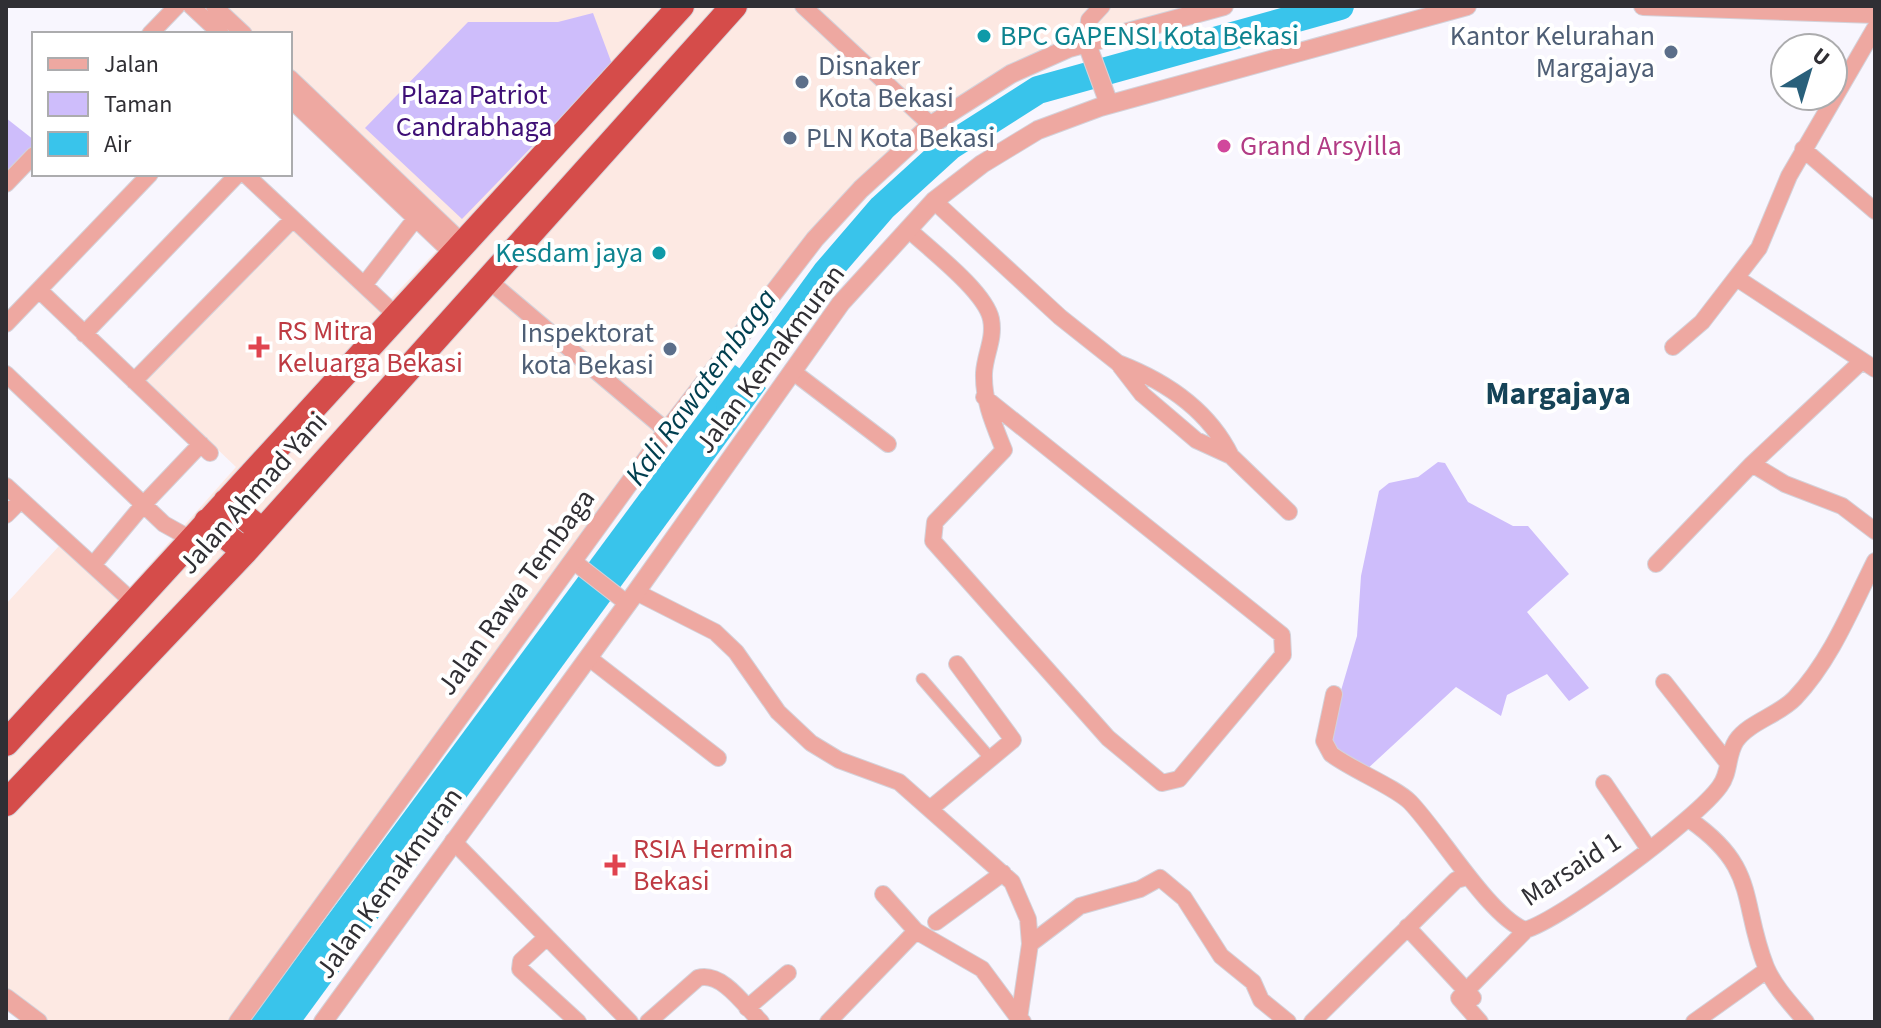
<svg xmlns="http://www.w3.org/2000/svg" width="1881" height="1028" font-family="'Source Sans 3',sans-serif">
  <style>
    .commercial { fill: #fde9e3 }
    .green { fill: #cebdfb }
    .water { fill: #39c4eb }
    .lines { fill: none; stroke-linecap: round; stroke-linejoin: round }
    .river { stroke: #39c4eb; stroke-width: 28 }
    .pedestrian-casing { stroke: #d4d2da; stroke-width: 13 }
    .minor-casing { stroke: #d4d2da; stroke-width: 18 }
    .tertiary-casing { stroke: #d4d2da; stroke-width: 20 }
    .trunk-casing { stroke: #d4d2da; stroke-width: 28 }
    .pedestrian { stroke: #eea8a1; stroke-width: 11 }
    .minor { stroke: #eea8a1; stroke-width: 16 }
    .tertiary { stroke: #eea8a1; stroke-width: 18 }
    .trunk { stroke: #d54c4a; stroke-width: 26 }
    .culture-dot { fill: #0f9aa8; stroke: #fff; stroke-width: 3 }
    .service-dot { fill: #5c6f8a; stroke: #fff; stroke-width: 3 }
    .hotel-dot { fill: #d1479c; stroke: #fff; stroke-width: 3 }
    .health-dot { fill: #e0444e; stroke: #fff; stroke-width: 3 }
    .labels { text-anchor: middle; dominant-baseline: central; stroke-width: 8; stroke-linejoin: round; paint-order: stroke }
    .culture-label { font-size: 28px; fill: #0d838f; stroke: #fff; text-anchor: start }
    .service-label { font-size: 28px; fill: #4e5e75; stroke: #fff; text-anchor: end }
    .park-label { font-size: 28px; fill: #3e0f76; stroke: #fff }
    .hotel-label { font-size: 28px; fill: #b23c85; stroke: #fff; text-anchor: start }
    .health-label { font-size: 28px; fill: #be3a42; stroke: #fff; text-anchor: start }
    .street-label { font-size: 28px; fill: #302f34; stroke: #fff }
    .water-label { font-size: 30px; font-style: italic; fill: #003f4f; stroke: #fff }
    .quarter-label { font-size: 32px; font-weight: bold; fill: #154357; stroke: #fff }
  </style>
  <rect width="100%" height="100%" fill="#f8f6fe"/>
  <path class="commercial" d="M188 6H1242L1011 74 861 189 667 431 238 1022H38L6 998V604L59 546 118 600 236 467 143 378 292 221 384 306 438 249 290 105V34H217Z"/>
  <path class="green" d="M593 13 612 64 462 219 365 128 468 22H558Z
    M6 118 34 140V147L6 175Z
    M1438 462 1445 463 1468 502 1513 526H1528L1569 574 1527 612 1589 688 1569 701 1547 674 1507 695 1501 716 1456 687 1365 771 1336 754 1330 728 1357 636 1361 576 1379 491 1389 483 1418 477Z"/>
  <path class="water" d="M735 365 766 388 302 1022H249Z"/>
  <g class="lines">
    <path class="river" d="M730 405 826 273 882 208 950 146 1038 90 1340 6"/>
    <g class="pedestrian-casing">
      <path id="pedestrian" d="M922 679 991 759"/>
    </g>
    <g class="minor-casing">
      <path id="minor" d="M191 6 221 34
        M214 6 244 34
        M803 6 931 125
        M150 34 177 6
        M1087 44 1089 20 1102 6
        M290 78 463 243
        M290 99 453 254
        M1803 149 1875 211
        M245 174 397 316
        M6 184 34 155
        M934 201 1060 317 1118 363 1142 394 1196 440 1231 456 1289 512
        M908 229C929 249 985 291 991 319 995 339 985 354 984 373 983 401 994 425 1004 450L935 522 933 541 1108 738 1162 783 1179 779 1283 655 1282 635 984 397
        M1738 279 1875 369
        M488 280 667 431
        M364 285 416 218
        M39 290 210 453
        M6 324 150 174
        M84 334 238 174
        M1673 347 1702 322 1759 248 1789 176 1875 28
        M1118 363C1165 381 1208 409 1231 456
        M792 371 888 444
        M6 374 164 524 191 539
        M134 381 293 219
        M1752 464 1785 484 1842 506 1875 531
        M6 486 133 602
        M6 515 21 500
        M573 561 628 604
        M1656 564 1752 464 1862 361
        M93 565 143 505 201 444
        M636 592 715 632 736 652 778 712 811 743 839 760 899 782 1012 882 1028 919 1030 944 1019 1019 1023 1022
        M589 658 718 758
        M1664 682 1727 762
        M1334 694 1324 741 1331 754C1352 770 1395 787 1410 802 1440 833 1489 916 1525 930 1561 920 1698 818 1720 786 1730 773 1727 755 1736 741 1749 722 1779 715 1795 698 1831 660 1852 607 1875 561
        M1604 783 1649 849
        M930 809 1013 740 957 664
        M1690 820C1759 868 1740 901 1766 967 1775 988 1792 1005 1806 1022
        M453 841 630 1022
        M883 894 916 931
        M936 922 1003 873
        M1407 927 1473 998
        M547 937 521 961 520 969 578 1022
        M1030 944 1080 906 1140 889 1160 878 1184 898 1221 956 1253 982 1261 1000 1288 1022
        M747 1008 788 973
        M648 1022 698 978C722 971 745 1006 761 1022
        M828 1022 916 931 982 969 1019 1019
        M1312 1022 1456 880 1467 877
        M1480 1022 1459 998 1527 929
        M1694 1022 1767 970"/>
    </g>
    <g class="tertiary-casing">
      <path id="tertiary" d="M1643 6 1875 14
        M1087 44 1109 104
        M6 998 38 1022
        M238 1022 667 431 815 239 861 189 931 125 1011 74 1069 48 1224 6
        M323 1022 636 592 841 303 934 201 982 164 1038 130 1100 107 1467 6"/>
    </g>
    <g class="trunk-casing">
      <path id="trunk" d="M226 502 262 531
        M207 522 245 551
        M6 743 681 6
        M6 803 245 551 734 6"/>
    </g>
    <use href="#pedestrian" class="pedestrian"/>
    <use href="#minor" class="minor"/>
    <use href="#tertiary" class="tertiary"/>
    <use href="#trunk" class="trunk"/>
  </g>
  <g class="culture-dot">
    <circle cx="984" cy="36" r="8"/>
    <circle cx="659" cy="253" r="8"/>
  </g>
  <g class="service-dot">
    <circle cx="1671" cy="52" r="8"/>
    <circle cx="802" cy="82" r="8"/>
    <circle cx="790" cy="138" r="8"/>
    <circle cx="670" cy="349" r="8"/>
  </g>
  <circle class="hotel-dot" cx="1224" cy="146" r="8"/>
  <g class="health-dot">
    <path d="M255 335h8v8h8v8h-8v8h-8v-8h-8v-8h8z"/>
    <path d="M611 853h8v8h8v8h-8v8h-8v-8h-8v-8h8z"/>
  </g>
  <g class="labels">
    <g class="culture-label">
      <text x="1000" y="36">BPC GAPENSI Kota Bekasi</text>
      <text x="643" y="253" text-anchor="end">Kesdam jaya</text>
    </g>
    <g class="service-label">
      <text x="1655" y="36">Kantor Kelurahan<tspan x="1655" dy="32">Margajaya</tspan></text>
      <text x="818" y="66" text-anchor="start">Disnaker<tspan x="818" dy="32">Kota Bekasi</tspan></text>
      <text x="806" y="138" text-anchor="start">PLN Kota Bekasi</text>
      <text x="654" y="333">Inspektorat<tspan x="654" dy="32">kota Bekasi</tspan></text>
    </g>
    <g class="park-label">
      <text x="474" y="95">Plaza Patriot<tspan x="474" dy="32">Candrabhaga</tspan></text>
    </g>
    <g class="hotel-label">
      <text x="1240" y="146">Grand Arsyilla</text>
    </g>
    <g class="health-label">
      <text x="277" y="331">RS Mitra<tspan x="277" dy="32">Keluarga Bekasi</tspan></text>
      <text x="633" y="849">RSIA Hermina<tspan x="633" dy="32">Bekasi</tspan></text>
    </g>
    <g class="street-label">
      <text transform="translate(770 359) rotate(-53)">Jalan Kemakmuran</text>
      <text transform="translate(253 493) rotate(-48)">Jalan Ahmad Yani</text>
      <text transform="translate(516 592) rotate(-54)">Jalan Rawa Tembaga</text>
      <text transform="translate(1571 869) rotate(-33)">Marsaid 1</text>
      <text transform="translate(389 883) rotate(-54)">Jalan Kemakmuran</text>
    </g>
    <g class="water-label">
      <text transform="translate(701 387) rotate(-54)">Kali Rawatembaga</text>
    </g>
    <g class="quarter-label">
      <text x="1558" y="394">Margajaya</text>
    </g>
  </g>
  <rect width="1881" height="1028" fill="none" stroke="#302f34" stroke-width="16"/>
  <rect x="32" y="32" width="260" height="144" fill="#ffffff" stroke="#acacae" stroke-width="2"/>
  <rect x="48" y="58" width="40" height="12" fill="#eea8a1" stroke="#acacae" stroke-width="2"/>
  <text x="104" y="72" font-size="24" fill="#302f34">Jalan</text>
  <rect x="48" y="92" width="40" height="24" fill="#cebdfb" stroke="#acacae" stroke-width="2"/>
  <text x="104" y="112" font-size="24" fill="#302f34">Taman</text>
  <rect x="48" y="132" width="40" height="24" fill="#39c4eb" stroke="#acacae" stroke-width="2"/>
  <text x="104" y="152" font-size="24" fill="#302f34">Air</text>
  <g transform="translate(1809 72) rotate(38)"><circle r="38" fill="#ffffff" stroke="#acacae" stroke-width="2"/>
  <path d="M0-6L14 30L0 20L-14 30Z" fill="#29607b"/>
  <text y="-12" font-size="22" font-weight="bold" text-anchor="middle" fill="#302f34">U</text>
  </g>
</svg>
